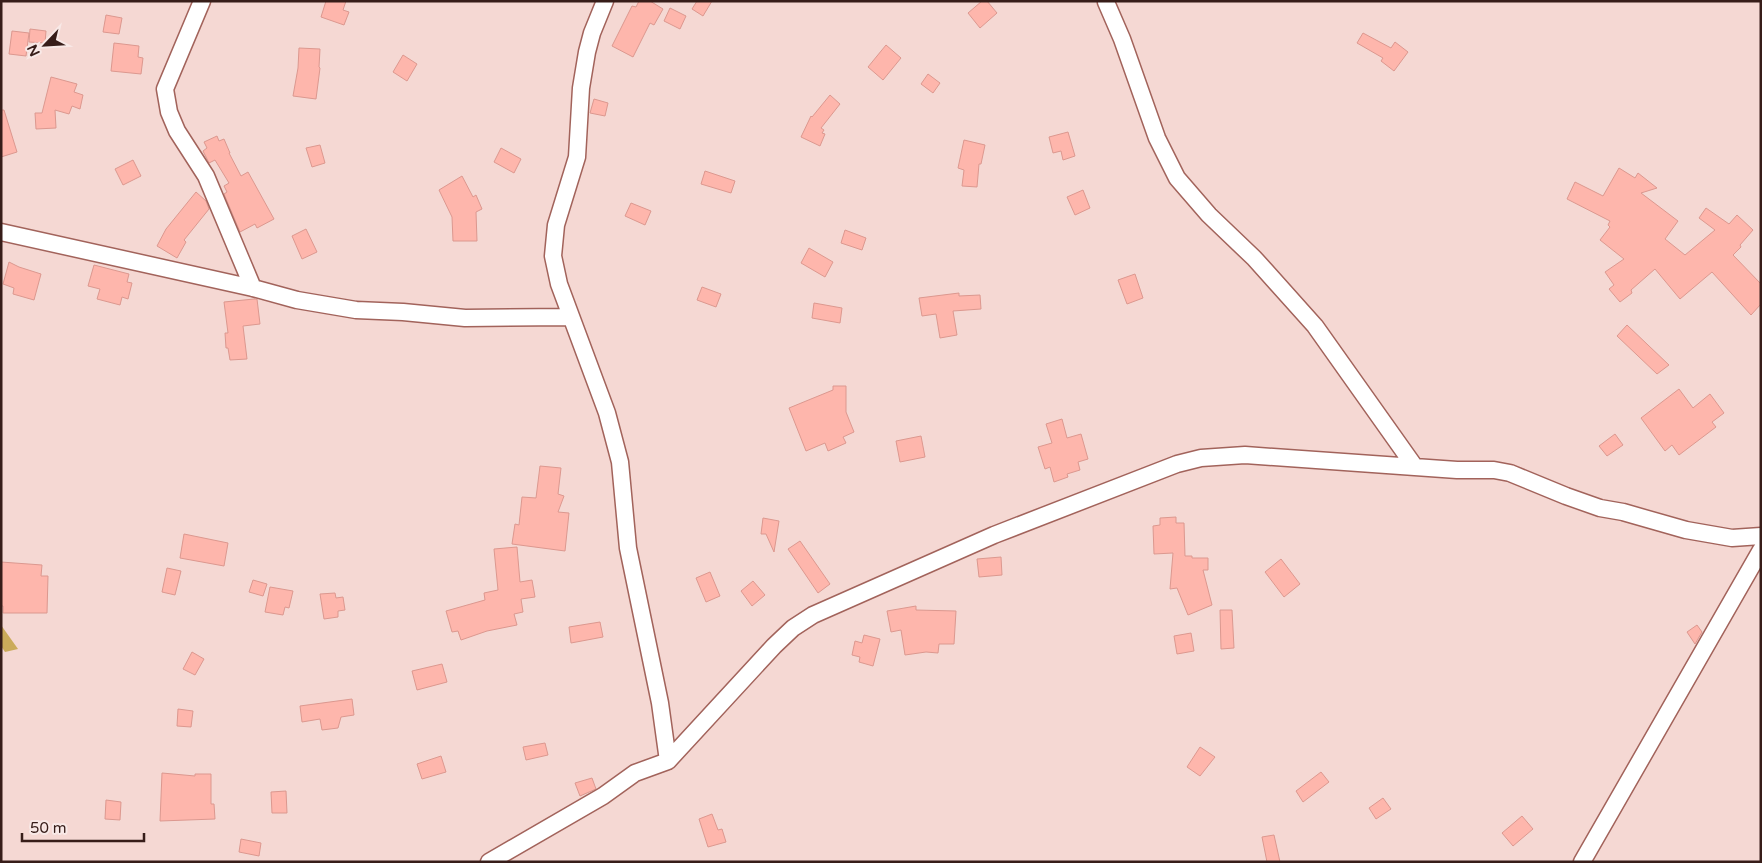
<svg xmlns="http://www.w3.org/2000/svg" width="1762" height="863" font-family="'Varela Round',sans-serif">
  <style>
    .forest { fill: #cbab5a }
    .building { fill: #feb6ac; stroke: #dc988f }
    .lines { fill: none; stroke-linecap: round; stroke-linejoin: round }
    .street-casing { stroke: #a2635b; stroke-width: 19 }
    .street { stroke: #fff; stroke-width: 16 }
  </style>
  <rect width="100%" height="100%" fill="#f5d8d3"/>
  <path class="forest" d="M1 625 18 649 5 652 1 646Z"/>
  <path class="building" d="M326 1H346L343 10 349 12 344 25 321 17Z
    M639 1H650L663 9 654 25 650 23 633 57 612 46 632 6 636 7Z
    M697 1H712L703 16 692 9Z
    M982 1H987L997 13 980 28 968 13Z
    M670 8 686 16 680 29 664 21Z
    M106 15 122 18 119 34 103 32Z
    M30 29 46 31 45 43 29 42Z
    M12 31 29 33 26 56 9 54Z
    M1363 33 1391 48 1395 42 1408 52 1394 71 1381 61 1383 58 1357 43Z
    M114 43 139 46 138 57 143 58 141 74 111 71Z
    M886 45 901 58 883 80 868 67Z
    M299 48 320 49 319 67 320 68 316 99 293 96 298 68Z
    M403 55 417 64 407 81 393 72Z
    M928 74 940 83 933 93 921 84Z
    M51 77 77 84 74 92 83 95 80 109 72 106 69 114 55 110 56 128 36 129 35 113H42Z
    M830 95 840 104 821 128 824 130 822 133 825 134 820 146 801 137 811 116 812 117Z
    M594 99 608 103 605 116 590 113Z
    M1 110H4L17 152 1 157Z
    M1068 132 1075 156 1063 160 1061 151 1053 153 1049 137Z
    M217 136 219 141 224 139 230 153H229L241 176 248 172 274 219 257 228 255 224 240 232 224 194 227 192 224 186 229 183 215 160 209 163 203 151 207 148 204 142Z
    M964 140 985 145 981 164H979L977 187 962 186 964 170 958 168Z
    M320 145 325 163 312 167 306 148Z
    M501 148 521 159 514 173 494 162Z
    M133 160 141 176 123 185 115 169Z
    M1619 168 1635 178 1638 173 1657 188 1641 193 1678 221 1665 239 1685 255 1715 230 1699 218 1706 208 1729 224 1737 215 1753 230 1740 245 1741 247 1733 255 1761 284V304L1751 315 1712 272 1680 299 1655 269 1631 290 1632 293 1620 302 1609 289 1614 285 1605 272 1624 259 1600 240 1610 227 1608 225 1610 221 1567 199 1575 182 1603 196Z
    M705 171 735 181 731 193 701 184Z
    M462 176 473 197 476 195 482 209 476 212 477 241H453L452 217 439 190Z
    M1083 190 1090 208 1075 215 1067 197Z
    M196 192 206 201 209 209 184 240 186 242 177 258 157 246 166 229Z
    M631 203 651 211 645 225 625 216Z
    M306 229 317 252 302 259 292 236Z
    M845 230 866 238 862 250 841 243Z
    M809 248 833 262 825 277 801 263Z
    M9 262 19 267 41 274 34 300 13 294 14 288 3 284Z
    M94 265 129 274 127 282 132 283 128 299 122 297 120 305 97 299 100 289 88 286Z
    M1135 274 1143 298 1127 304 1118 280Z
    M702 287 721 294 716 307 697 300Z
    M959 293V296L980 295 981 309 953 311 957 335 940 338 936 314 922 316 919 298Z
    M254 299H257L260 324 243 326 247 359 230 360 228 348H226L225 333H228L224 302Z
    M814 303 842 308 840 323 812 318Z
    M1627 325 1669 365 1657 374 1617 336Z
    M833 386H846V412L854 432 843 437 846 443 828 451 825 443 806 451 789 408 833 390Z
    M1679 389 1693 408 1710 394 1724 413 1712 422 1716 427 1679 455 1672 445 1665 451 1641 418Z
    M1062 419 1067 438 1081 434 1088 459 1078 462 1080 470 1067 474 1068 477 1054 482 1050 467 1045 469 1038 447 1052 443 1046 424Z
    M1615 434 1623 445 1607 456 1599 446Z
    M921 436 925 457 900 462 896 441Z
    M540 466 561 468 558 494 564 496 558 512 569 513 565 551 512 544 515 524 519 525 522 497 536 498Z
    M1176 517V523H1184L1185 556H1192V558H1208V570H1203L1212 605 1188 615 1177 588 1170 589 1173 553 1154 554 1153 526 1160 525V518Z
    M763 518 779 521 774 552 766 534H761Z
    M184 534 228 543 224 566 180 558Z
    M800 541 830 584 818 593 788 549Z
    M517 547 520 582 532 580 535 597 521 599 523 612 514 614 517 625 487 631 461 640 458 631 452 632 446 611 485 600 484 593 498 590 494 549Z
    M1001 557 1002 575 979 577 977 559Z
    M1281 559 1300 584 1284 597 1265 572Z
    M1 562 42 565 41 576H48L47 613H3V606H1Z
    M167 568 181 571 175 595 162 592Z
    M710 572 720 596 706 602 696 578Z
    M253 580 267 584 263 596 249 592Z
    M753 581 765 595 752 606 741 591Z
    M270 587 293 591 289 608 285 607 283 615 265 612Z
    M335 593 336 598 343 597 345 610 338 611V617L324 619 320 594Z
    M916 606V610L956 611 954 644H939L938 653 926 652 905 655 901 630 891 632 887 611Z
    M1220 610H1232L1234 648 1221 649Z
    M600 622 603 637 571 643 569 627Z
    M1697 625 1702 632 1695 644 1687 632Z
    M1191 633 1194 651 1177 654 1174 636Z
    M864 635 880 639 873 666 859 662 860 657 852 655 855 641 862 643Z
    M192 652 204 659 195 675 183 669Z
    M442 664 447 682 417 690 412 671Z
    M352 699 354 715 341 717 338 728 322 730 320 719 302 722 300 706Z
    M178 709 193 711 191 727 177 726Z
    M545 743 548 755 526 760 523 747Z
    M1200 747 1215 757 1200 776 1187 767Z
    M441 756 446 772 422 779 417 764Z
    M1321 772 1329 782 1303 802 1296 791Z
    M162 773 195 776V774H211V804H214L215 819 160 821Z
    M592 778 596 789 580 796 575 783Z
    M286 791 287 813H272L271 792Z
    M1383 798 1391 809 1376 819 1369 808Z
    M106 800 121 802 120 820 105 819Z
    M712 814 718 830 722 829 726 842 708 847 699 819Z
    M1522 816 1533 829 1513 846 1502 833Z
    M1274 835 1280 862H1267L1262 837Z
    M241 839 261 843 259 856 239 852Z"/>
  <g class="lines">
    <g class="street-casing">
      <path id="street" d="M202 1 165 89 169 112 177 131 206 176 253 288
        M1106 2 1122 39 1157 138 1177 178 1209 215 1254 258 1315 326 1415 467
        M1 232 253 288 297 300 356 310 403 312 465 318 570 317
        M668 761 774 646 793 628 813 615 994 535 1177 464 1201 458 1245 455 1457 470H1494L1510 473 1566 496 1600 508 1623 512 1686 530 1732 538 1761 536
        M489 862 603 796 635 773 668 761 660 703 628 548 620 462 607 413 559 284 553 256 556 225 577 157 581 88 587 52 592 33 605 1
        M1582 862 1761 550"/>
    </g>
    <use href="#street" class="street"/>
  </g>
  <rect width="1762" height="863" fill="none" stroke="#371d19" stroke-width="5"/>
  <g transform="translate(45 45) rotate(245)" stroke="#f8e9e7" stroke-width="4" paint-order="stroke">
  <path d="M0-4L9 19L0 12L-9 19Z" fill="#371d19"/>
  <text y="-8" font-size="14" font-weight="bold" text-anchor="middle" fill="#371d19">N</text>
  </g>
  <path d="M22 833v8h122v-8" fill="none" stroke="#371d19" stroke-width="2.5"/>
  <text x="30" y="833" font-size="15" fill="#371d19" stroke="#f8e9e7" stroke-width="4" paint-order="stroke">50 m</text>
</svg>
